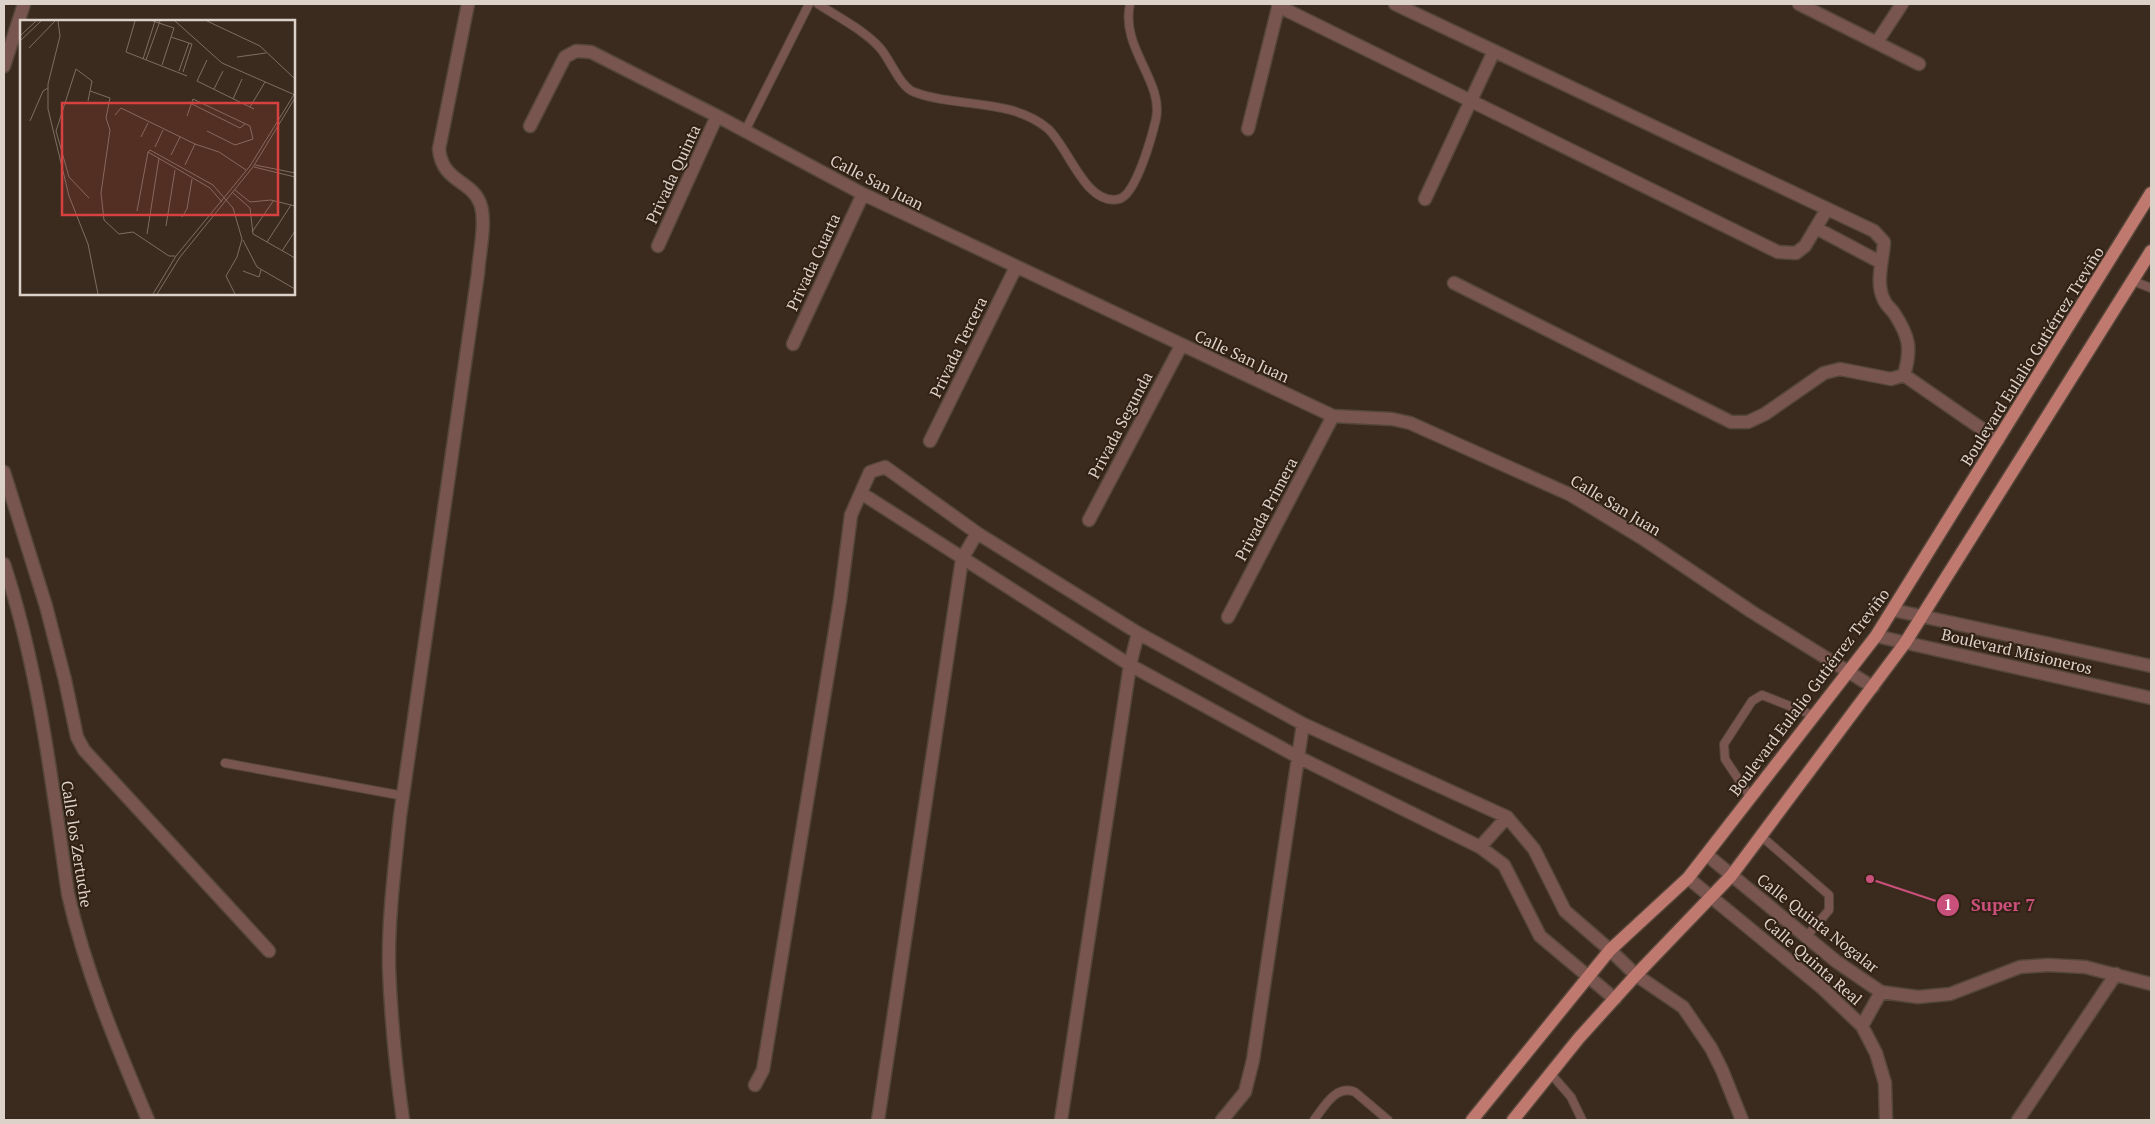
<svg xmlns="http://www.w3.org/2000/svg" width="2155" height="1124" font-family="'PT Serif',serif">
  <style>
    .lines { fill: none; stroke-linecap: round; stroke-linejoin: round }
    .service-casing { stroke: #55463a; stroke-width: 10 }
    .minor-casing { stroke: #55463a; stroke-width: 15 }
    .tertiary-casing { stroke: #55463a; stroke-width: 15 }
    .primary-casing { stroke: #55463a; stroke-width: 15 }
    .service { stroke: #795550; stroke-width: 8 }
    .minor { stroke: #795550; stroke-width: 12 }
    .tertiary { stroke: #795550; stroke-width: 12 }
    .primary { stroke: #c0796f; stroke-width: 12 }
    .labels { text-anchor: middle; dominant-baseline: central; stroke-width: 4; stroke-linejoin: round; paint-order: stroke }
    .street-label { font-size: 16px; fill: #ddd2ca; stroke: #312114 }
    .inset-road { fill: none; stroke: #7c6e63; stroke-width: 1 }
    .view { fill: #d74240; fill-opacity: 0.15; stroke: #d74240; stroke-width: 2.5 }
    .inset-edge { fill: none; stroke: #ddd2ca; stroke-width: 2.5 }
    .leader { fill: none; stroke: #ca507c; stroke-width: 2 }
    .callout-dot { fill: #ca507c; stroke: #312114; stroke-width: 2 }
    .mark-label { font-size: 15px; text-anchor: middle; font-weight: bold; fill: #fff }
    .callout-label { font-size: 18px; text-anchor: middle; font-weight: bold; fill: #ca507c; stroke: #312114; stroke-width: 4; stroke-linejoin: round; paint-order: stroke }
  </style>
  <rect width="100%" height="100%" fill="#3b2b1e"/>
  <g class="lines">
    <g class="service-casing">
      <path id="service" d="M818 4C838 17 864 30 880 48 890 59 900 87 914 92 956 108 1011 98 1047 128 1068 145 1085 207 1119 199 1136 195 1152 136 1156 119 1164 81 1120 48 1130 4
        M745 131 809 4
        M2133 281 2151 288
        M225 763 404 796
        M1751 798 1725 759 1724 744 1752 701 1762 695 1815 716
        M1761 836 1829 895V910L1806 937
        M1551 1074 1571 1097 1582 1120
        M1314 1120C1324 1107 1336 1084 1355 1092L1388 1120"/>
    </g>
    <g class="minor-casing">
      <path id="minor" d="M1395 4 1874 231 1884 242C1883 260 1875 283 1884 300 1886 305 1891 309 1894 313 1909 336 1912 348 1904 375L1891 379 1840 369 1824 373 1765 414 1748 422H1731L1454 283
        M1799 4 1919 64
        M1278 6 1778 252 1796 253 1805 246 1827 209
        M1877 42 1902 4
        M4 66 24 4
        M530 126 565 57 576 51 591 52 717 116 863 194 1333 416 1392 419 1410 423 1571 495 1642 538 1752 612 1873 687
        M1248 129 1279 4
        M1425 199 1494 51
        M1816 228 1880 262
        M658 246 717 116
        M793 344 863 194
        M1904 375 1998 440
        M930 441 1016 267
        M4 472 46 606 65 680 77 737 84 750 269 951
        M861 493 1130 665 1298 757 1480 847 1504 865 1540 936 1615 999
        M1089 520 1181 346
        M4 564C39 670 52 783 68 894 86 973 117 1046 148 1120
        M1228 617 1333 416
        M1480 847 1507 817
        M1707 855 1837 962 1881 992 1918 997 1950 994 2020 967 2048 965 2085 967 2151 984
        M1688 878 1821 987 1862 1026 1876 1053 1885 1083 1886 1120
        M1862 1026 1881 992
        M755 1085 763 1070 840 600 851 515 870 472 885 467 977 533 1138 633 1303 724 1507 817 1534 849 1565 911 1610 950 1636 975 1683 1007 1711 1048 1722 1070 1742 1120
        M403 1120C396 1070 391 1019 389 968 388 917 395 866 400 816L478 273C479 254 487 221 480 203 471 180 442 182 439 149L468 4
        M878 1120 962 559 977 533
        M1061 1120 1130 665 1138 633
        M1222 1120 1245 1092 1253 1060 1303 724
        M2018 1120 2116 974"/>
    </g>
    <g class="tertiary-casing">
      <path id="tertiary" d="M1893 610 2151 666
        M1876 636 2151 698"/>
    </g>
    <g class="primary-casing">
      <path id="primary" d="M1472 1120 1610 950 1688 878 1876 636 2151 193
        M1513 1120 1579 1038 1636 975 1731 876 1905 643 2151 251"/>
    </g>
    <use href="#service" class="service"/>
    <use href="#minor" class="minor"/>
    <use href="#tertiary" class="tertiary"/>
    <use href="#primary" class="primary"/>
  </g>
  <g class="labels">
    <g class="street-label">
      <text transform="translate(673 174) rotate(-65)">Privada Quinta</text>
      <text transform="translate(877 182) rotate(27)">Calle San Juan</text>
      <text transform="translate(813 262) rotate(-65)">Privada Cuarta</text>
      <text transform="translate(958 347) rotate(-64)">Privada Tercera</text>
      <text transform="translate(1242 356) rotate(25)">Calle San Juan</text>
      <text transform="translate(2032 356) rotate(-58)">Boulevard Eulalio Gutiérrez Treviño</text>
      <text transform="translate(1120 425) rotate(-62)">Privada Segunda</text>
      <text transform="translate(1616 505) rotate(31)">Calle San Juan</text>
      <text transform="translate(1266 509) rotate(-62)">Privada Primera</text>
      <text transform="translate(2017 651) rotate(13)">Boulevard Misioneros</text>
      <text transform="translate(1809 692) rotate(-53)">Boulevard Eulalio Gutiérrez Treviño</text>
      <text transform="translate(77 844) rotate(81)">Calle los Zertuche</text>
      <text transform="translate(1818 923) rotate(38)">Calle Quinta Nogalar</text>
      <text transform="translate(1813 961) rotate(41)">Calle Quinta Real</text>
    </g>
  </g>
  <g transform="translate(20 20)">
    <rect width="275" height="275" fill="#3b2b1e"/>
    <path class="inset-road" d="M38 1 40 16 28 64V89L49 176 68 224 78 274M115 1 106 32 167 56M133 1 154 8 142 45M155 1 202 43 275 75M187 1 240 26 275 59M0 16 16 1M151 17 172 24 163 52M0 21 21 1M9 28 35 1M217 37 246 33M123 39 135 1M126 40 140 1M187 40 177 61 234 89M159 51 169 23M194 69 203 51M70 71 90 78 86 98 90 110 81 173 84 200 99 214 113 212 149 236H155M213 79 222 59M68 81 72 61 56 49 36 111 49 157 69 178M170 83 220 108 225 104M230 87 245 62M95 95 101 88 175 124 199 132 226 150M167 96 173 79 230 106 233 119 215 125 187 111M10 101 23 71 28 68M121 117 128 103M135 127 143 110M128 132 130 130 193 165 213 188 222 219 217 237 206 256 215 274M128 132 190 168 202 182M151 135 160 117M165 145 175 124M235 145 275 153M234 147 275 157M215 170 230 182 251 180 275 186M212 172 230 188 233 214 275 238M117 191 128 132M162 197 167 189 172 159M146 206 155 150M232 212 254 180M127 214 139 138M223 220 237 247 275 269M247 222 271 185M262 231 275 211M223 251 239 257 241 250M133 274 156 236 230 146 275 73M137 274 160 237 233 147 275 78"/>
    <path class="view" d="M42 83H258V195H42Z"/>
    <rect width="275" height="275" class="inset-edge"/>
  </g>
  <path class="leader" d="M1870 879L1948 905"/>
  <g class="callout-dot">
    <circle cx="1870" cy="879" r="5"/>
    <circle cx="1948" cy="905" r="12"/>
  </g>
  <g class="mark-label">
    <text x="1948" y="910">1</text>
  </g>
  <g class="callout-label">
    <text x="2003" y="911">Super 7</text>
  </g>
  <rect width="2155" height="1124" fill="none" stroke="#ddd2ca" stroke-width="10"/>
</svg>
